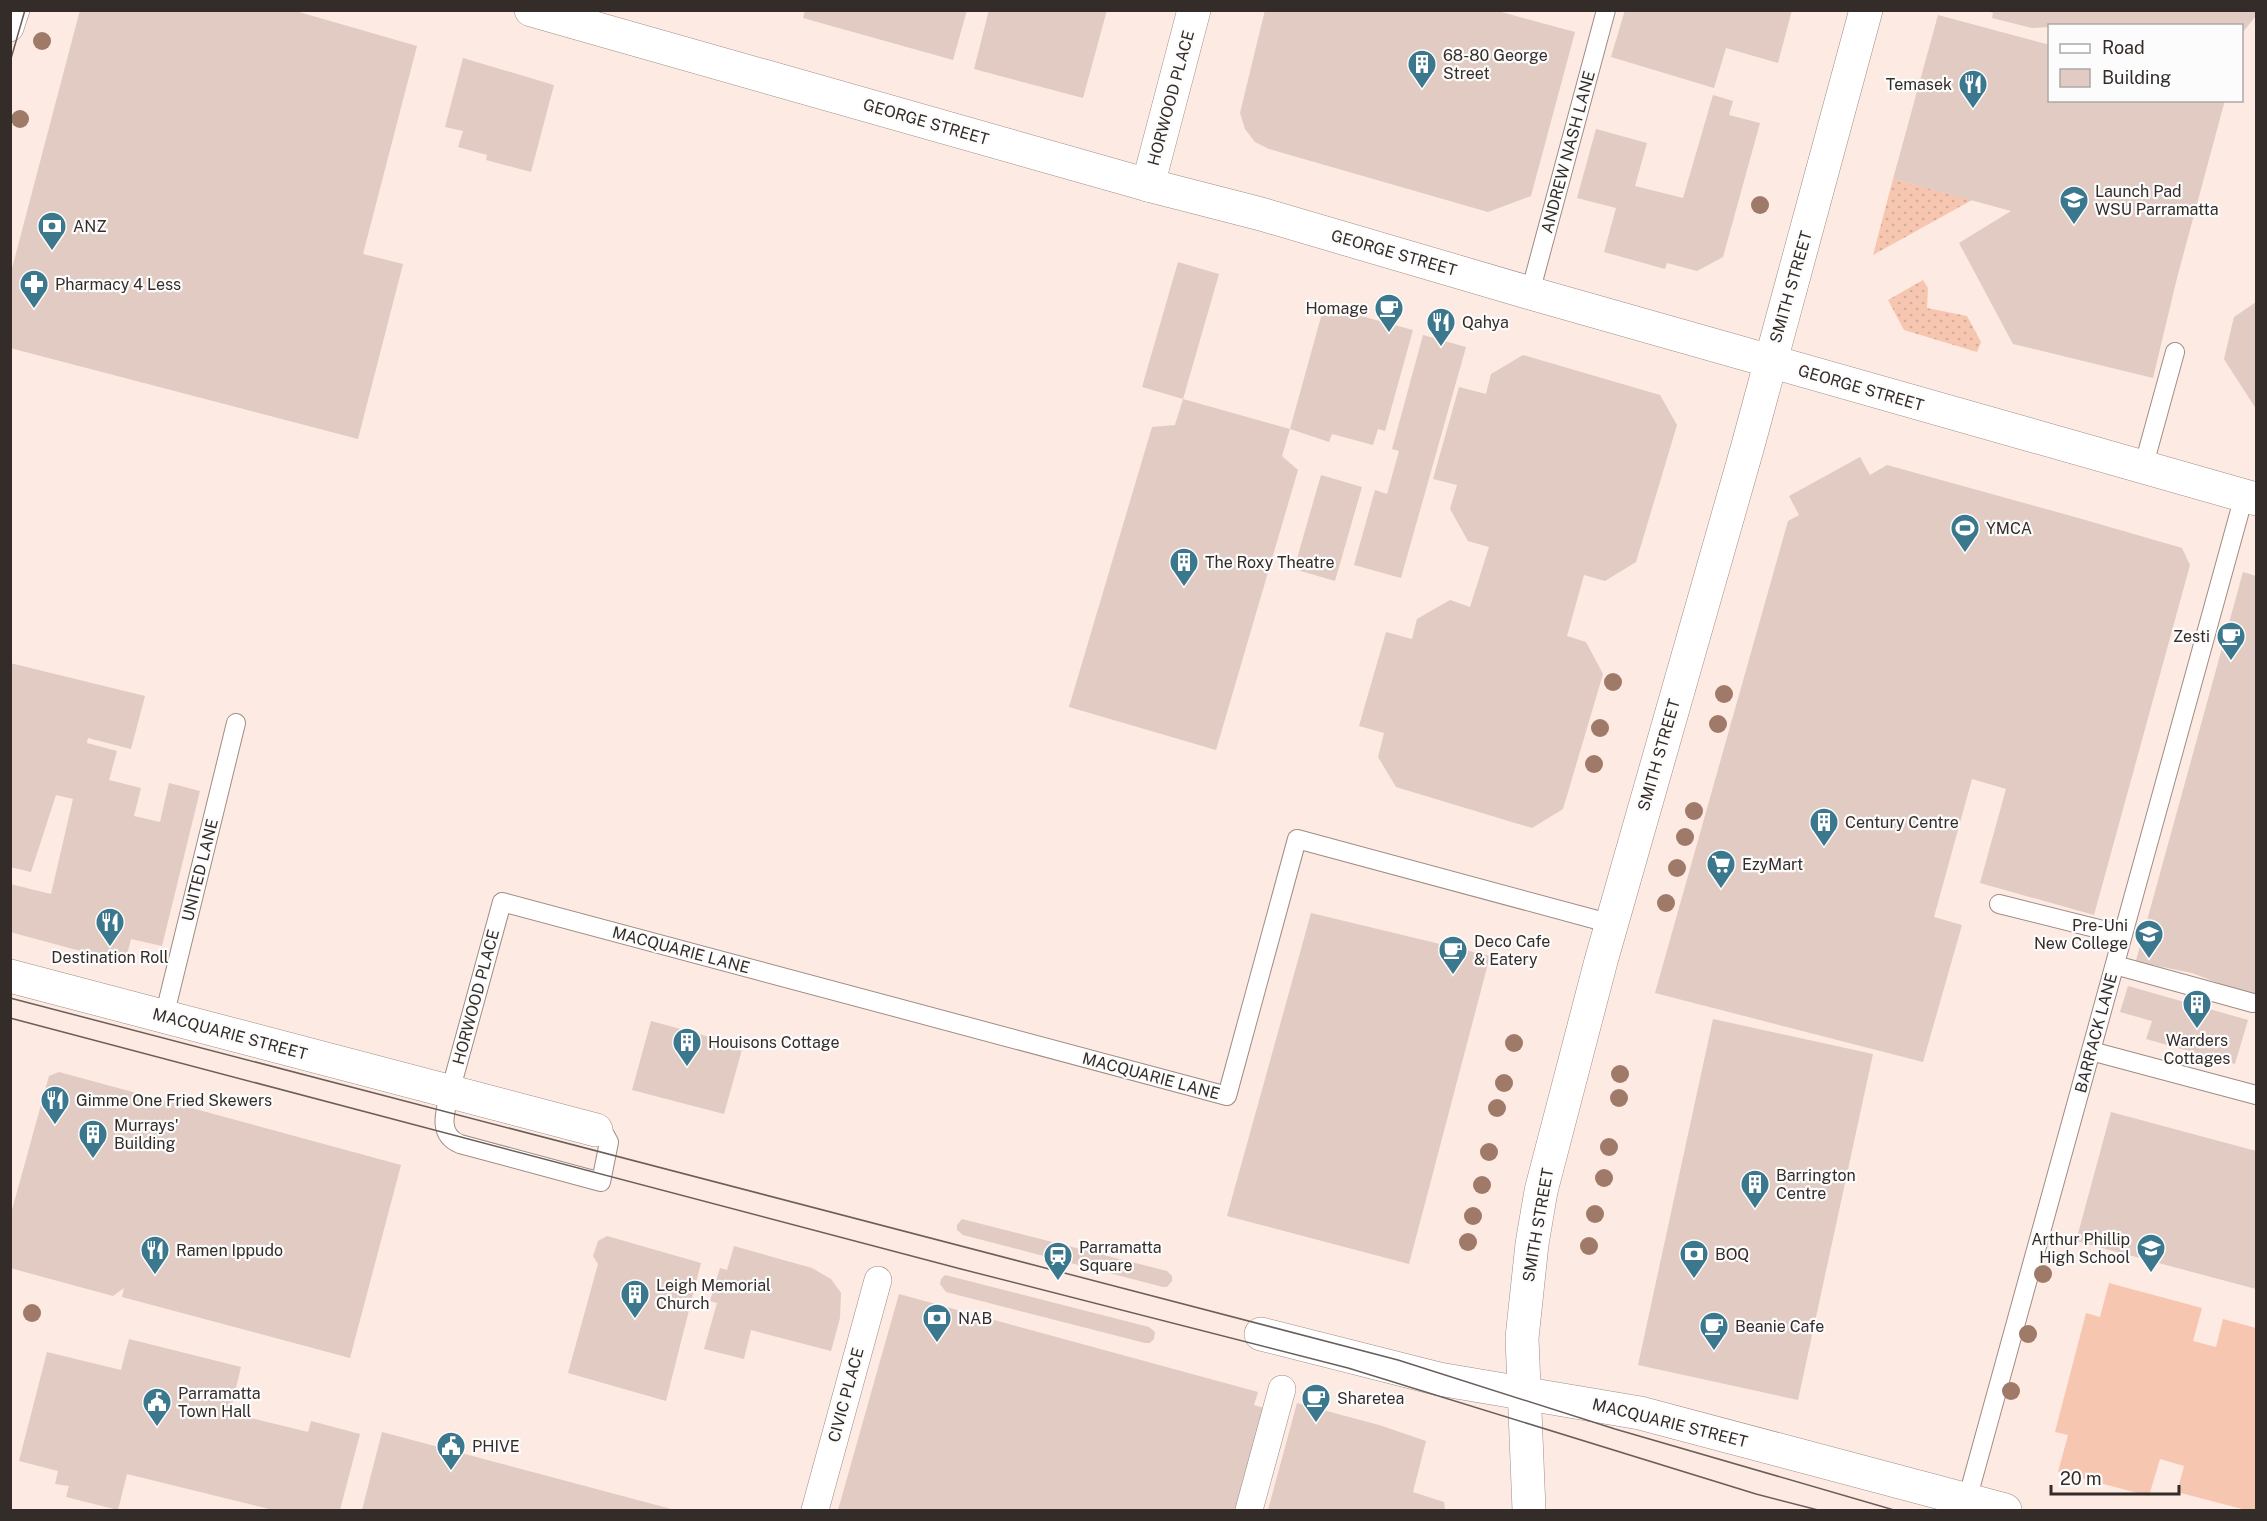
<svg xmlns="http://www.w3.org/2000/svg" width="2267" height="1521" font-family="'Public Sans',sans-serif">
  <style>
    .grass { fill: url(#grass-dots) }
    .pitch { fill: #f7c6b1 }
    .building { fill: #e1cbc2 }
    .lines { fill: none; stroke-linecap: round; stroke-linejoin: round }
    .service-casing { stroke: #a08c83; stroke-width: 20 }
    .pedestrian-casing { stroke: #a08c83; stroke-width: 28 }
    .minor-casing { stroke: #a08c83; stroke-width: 34 }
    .tertiary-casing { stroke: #a08c83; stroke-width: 34 }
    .service { stroke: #fff; stroke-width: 18 }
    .pedestrian { stroke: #fff; stroke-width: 27 }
    .minor { stroke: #fff; stroke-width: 33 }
    .tertiary { stroke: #fff; stroke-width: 33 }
    .tram { stroke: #695e59; stroke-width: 1.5 }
    .tree { fill: #9f7a68 }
    .labels { text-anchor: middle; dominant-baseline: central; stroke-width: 4.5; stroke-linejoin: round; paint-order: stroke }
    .poi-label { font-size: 16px; fill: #342c28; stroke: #fcfcfc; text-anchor: start }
    .street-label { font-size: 16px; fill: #342c28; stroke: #fcfcfc }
  </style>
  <defs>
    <pattern id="grass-dots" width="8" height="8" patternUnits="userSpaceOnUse" patternTransform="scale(1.5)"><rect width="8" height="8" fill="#f7c6b1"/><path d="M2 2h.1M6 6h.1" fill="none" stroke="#d4aa98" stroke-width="1.8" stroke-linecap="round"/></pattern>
  </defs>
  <rect width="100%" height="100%" fill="#fdeae2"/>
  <path class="grass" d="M1893 179 1972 200 1873 255Z
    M1923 280 1928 288 1927 308 1967 316 1981 342 1977 352 1904 330 1888 300Z"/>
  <path class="pitch" d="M2109 1283 2202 1308 2193 1341 2216 1347 2223 1319 2256 1328V1510H2246L2177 1492 2184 1466 2160 1459 2149 1496 2058 1472 2068 1435 2055 1432 2086 1313 2100 1317Z"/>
  <path class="building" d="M80 10H292L417 46 363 254 403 264 358 439 10 348V276Z
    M805 10H967L953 60 803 18Z
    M989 10H1107L1083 98 974 69Z
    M1265 10H1494L1575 32 1531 196 1488 212 1269 149 1255 142 1245 129 1240 113Z
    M1625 10H1792L1778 63 1726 48 1714 88 1611 57Z
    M1985 10H2256V16L2242 33V26H2050V27L2032 28 1992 18 1993 13Z
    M1938 15 2050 45V100H2225L2177 278 2153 378 2013 344 1959 243 2011 211 1893 179Z
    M463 58 554 85 531 172 486 160 487 155 458 147 463 131 445 127Z
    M1713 95 1733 101 1729 115 1760 123 1723 257 1697 271 1667 263 1665 269 1604 252 1616 208 1577 198 1596 129 1647 143 1635 186 1683 198Z
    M1178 262 1219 274 1183 399 1142 387Z
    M2256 302V409L2224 359 2234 317Z
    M1324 306 1413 330 1385 431 1378 429 1373 445 1332 434 1329 442 1290 429Z
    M1423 335 1466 347 1401 578 1354 565 1375 490 1387 494 1399 451 1392 449Z
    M1523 355 1660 395 1677 425 1636 562 1605 581 1584 575 1567 636 1586 642 1603 674 1563 809 1532 828 1396 787 1378 757 1384 733 1359 726 1386 632 1412 639 1417 619 1450 600 1470 607 1489 547 1468 541 1450 509 1457 485 1433 479 1459 387 1486 394 1491 374Z
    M1183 399 1290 429 1282 456 1298 470 1216 750 1069 707 1152 427 1175 425Z
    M1860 457 1870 475 1887 465 2082 519 2182 548 2190 565 2094 915 1980 883 2006 789 1972 779 1934 917 1962 925 1923 1062 1655 993 1788 521 1799 515 1789 496Z
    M1321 475 1362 487 1335 581 1294 569Z
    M2243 572 2256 576V989L2254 998 2243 995 2226 986 2192 973 2153 965 2152 969 2135 964Z
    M10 663 145 696 131 749 88 738 87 743 117 751 109 780 141 788 134 816 160 822 169 783 200 791 162 946 131 939 125 963 10 932V884L51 894 73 799 56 795 31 872 10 867Z
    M1311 913 1490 956 1409 1264 1227 1216Z
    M2128 986 2248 1020 2235 1064 2146 1039 2152 1021 2120 1012Z
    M1713 1019 1873 1054 1798 1400 1638 1365Z
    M651 1021 743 1046 724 1114 632 1090Z
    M59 1072 401 1165 350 1358 122 1297 124 1288 113 1296 10 1268V1217L49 1076Z
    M2111 1112 2256 1151V1289L2076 1241Z
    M962 1219 1167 1271 1172 1276V1281L1167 1287H1163L963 1235 957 1230V1225Z
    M607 1236 701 1263 666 1401 568 1373 598 1264 593 1256 598 1241Z
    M734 1246 812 1268 831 1279 841 1293 840 1318 831 1351 751 1330 744 1359 704 1349 717 1303 710 1301 720 1268 727 1270Z
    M945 1275 1149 1327 1155 1332 1154 1339 1150 1343H1145L946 1292 940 1284 941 1279Z
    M899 1294 1258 1392 1254 1405 1270 1410 1242 1510H838Z
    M129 1339 241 1367 230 1413 308 1432 311 1421 360 1434 340 1510H273L127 1474 118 1510 66 1497 69 1486 55 1484 58 1471 19 1461 47 1352 121 1370Z
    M1297 1403 1379 1425 1426 1441 1413 1492 1444 1502 1445 1510H1268Z
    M382 1432 675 1510H362Z"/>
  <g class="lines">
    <g class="service-casing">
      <path id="service" d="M1530 293 1606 10
        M2143 468 2175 352
        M1999 904 2123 935
        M2115 965 2253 1003
        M164 1017 236 723
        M2091 1051 2256 1095
        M596 1130 604 1133 609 1142 601 1182 460 1144C437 1135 445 1111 450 1092L502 902 1227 1096 1297 839 1612 924
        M1967 1500 2244 496"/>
    </g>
    <g class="pedestrian-casing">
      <path id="pedestrian" d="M10 28 16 10
        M815 1510 878 1280
        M1249 1510 1282 1389"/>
    </g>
    <g class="minor-casing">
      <path id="minor" d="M1148 185 1194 10
        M10 976 596 1130
        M1261 1334 1439 1379 1640 1413 2005 1510"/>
    </g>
    <g class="tertiary-casing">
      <path id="tertiary" d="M531 10 1148 185 1261 214 1530 293 2256 499
        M1529 1510 1522 1338 1532 1244 1541 1191 1601 961 1747 449 1866 10"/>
    </g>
    <use href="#service" class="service"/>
    <use href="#pedestrian" class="pedestrian"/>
    <use href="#minor" class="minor"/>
    <use href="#tertiary" class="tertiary"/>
    <path class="tram" d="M10 62 25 10
      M10 998 1398 1360 1615 1429 1894 1510
      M10 1018 961 1269 1348 1368 1756 1494 1818 1510"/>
  </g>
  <g class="tree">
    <circle cx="42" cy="41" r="9"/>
    <circle cx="20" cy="119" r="9"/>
    <circle cx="1760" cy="205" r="9"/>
    <circle cx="1613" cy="682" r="9"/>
    <circle cx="1724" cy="694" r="9"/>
    <circle cx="1718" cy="724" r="9"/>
    <circle cx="1600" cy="728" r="9"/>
    <circle cx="1594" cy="764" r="9"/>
    <circle cx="1694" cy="811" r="9"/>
    <circle cx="1685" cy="837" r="9"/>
    <circle cx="1677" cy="868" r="9"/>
    <circle cx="1666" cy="903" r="9"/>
    <circle cx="1514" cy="1043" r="9"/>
    <circle cx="1620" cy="1074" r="9"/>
    <circle cx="1504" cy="1083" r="9"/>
    <circle cx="1619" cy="1098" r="9"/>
    <circle cx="1497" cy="1108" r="9"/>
    <circle cx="1609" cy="1147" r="9"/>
    <circle cx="1489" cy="1152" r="9"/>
    <circle cx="1604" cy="1178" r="9"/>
    <circle cx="1482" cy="1185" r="9"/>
    <circle cx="1595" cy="1214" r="9"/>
    <circle cx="1473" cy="1216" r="9"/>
    <circle cx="1468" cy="1242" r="9"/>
    <circle cx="1589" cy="1246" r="9"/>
    <circle cx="2043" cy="1274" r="9"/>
    <circle cx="32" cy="1313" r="9"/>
    <circle cx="2028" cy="1334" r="9"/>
    <circle cx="2011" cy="1391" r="9"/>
  </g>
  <defs>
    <g id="building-pin" transform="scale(1.5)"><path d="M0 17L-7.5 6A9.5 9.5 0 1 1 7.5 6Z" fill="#3b788e" stroke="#fcfcfc"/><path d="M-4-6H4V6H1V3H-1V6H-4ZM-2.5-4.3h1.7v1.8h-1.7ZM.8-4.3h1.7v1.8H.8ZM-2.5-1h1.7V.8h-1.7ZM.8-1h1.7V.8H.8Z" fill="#fff"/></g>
    <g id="restaurant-pin" transform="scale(1.5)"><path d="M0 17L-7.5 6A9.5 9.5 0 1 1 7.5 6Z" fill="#3b788e" stroke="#fcfcfc"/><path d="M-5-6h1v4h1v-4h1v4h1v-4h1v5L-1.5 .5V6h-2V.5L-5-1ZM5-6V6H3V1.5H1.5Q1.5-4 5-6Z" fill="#fff"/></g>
    <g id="university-pin" transform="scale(1.5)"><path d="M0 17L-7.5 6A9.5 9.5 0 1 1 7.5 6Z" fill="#3b788e" stroke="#fcfcfc"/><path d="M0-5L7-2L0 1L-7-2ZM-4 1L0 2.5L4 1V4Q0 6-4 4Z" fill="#fff"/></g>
    <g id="bank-pin" transform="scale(1.5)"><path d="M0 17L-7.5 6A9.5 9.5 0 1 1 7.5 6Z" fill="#3b788e" stroke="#fcfcfc"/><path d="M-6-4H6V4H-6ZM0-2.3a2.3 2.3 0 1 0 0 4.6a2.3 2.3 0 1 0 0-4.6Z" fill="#fff"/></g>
    <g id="pharmacy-pin" transform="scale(1.5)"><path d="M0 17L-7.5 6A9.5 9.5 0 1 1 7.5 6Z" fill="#3b788e" stroke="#fcfcfc"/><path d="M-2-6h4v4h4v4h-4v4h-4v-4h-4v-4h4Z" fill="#fff"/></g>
    <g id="cafe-pin" transform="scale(1.5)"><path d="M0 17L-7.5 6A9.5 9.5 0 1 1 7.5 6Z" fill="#3b788e" stroke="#fcfcfc"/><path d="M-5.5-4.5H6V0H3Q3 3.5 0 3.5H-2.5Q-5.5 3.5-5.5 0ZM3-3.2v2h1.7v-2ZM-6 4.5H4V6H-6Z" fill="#fff"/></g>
    <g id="stadium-pin" transform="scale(1.5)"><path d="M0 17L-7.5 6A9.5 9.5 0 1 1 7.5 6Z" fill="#3b788e" stroke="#fcfcfc"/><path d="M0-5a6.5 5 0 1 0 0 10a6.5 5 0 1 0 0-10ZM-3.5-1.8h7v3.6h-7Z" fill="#fff"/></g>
    <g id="supermarket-pin" transform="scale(1.5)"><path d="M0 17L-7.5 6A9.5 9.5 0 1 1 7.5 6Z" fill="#3b788e" stroke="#fcfcfc"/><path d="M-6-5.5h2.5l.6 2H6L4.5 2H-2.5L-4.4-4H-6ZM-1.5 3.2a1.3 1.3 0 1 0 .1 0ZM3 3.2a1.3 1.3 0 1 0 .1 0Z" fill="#fff"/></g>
    <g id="school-pin" transform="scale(1.5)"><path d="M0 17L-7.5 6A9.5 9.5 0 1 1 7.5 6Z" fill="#3b788e" stroke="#fcfcfc"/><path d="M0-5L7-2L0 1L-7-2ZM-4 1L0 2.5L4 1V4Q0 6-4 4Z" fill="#fff"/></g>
    <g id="station-pin" transform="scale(1.5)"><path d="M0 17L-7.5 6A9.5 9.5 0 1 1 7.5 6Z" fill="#3b788e" stroke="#fcfcfc"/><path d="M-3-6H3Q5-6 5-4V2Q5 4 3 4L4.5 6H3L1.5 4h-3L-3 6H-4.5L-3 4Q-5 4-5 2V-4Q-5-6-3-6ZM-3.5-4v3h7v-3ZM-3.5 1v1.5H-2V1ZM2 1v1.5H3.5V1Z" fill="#fff"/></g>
    <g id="civic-pin" transform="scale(1.5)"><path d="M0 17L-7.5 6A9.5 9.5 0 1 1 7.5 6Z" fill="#3b788e" stroke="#fcfcfc"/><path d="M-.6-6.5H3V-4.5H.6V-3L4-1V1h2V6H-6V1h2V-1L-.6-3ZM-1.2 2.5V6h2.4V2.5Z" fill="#fff"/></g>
  </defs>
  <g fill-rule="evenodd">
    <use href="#building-pin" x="1422" y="64"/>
    <use href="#restaurant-pin" x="1973" y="84"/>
    <use href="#university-pin" x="2074" y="200"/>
    <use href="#bank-pin" x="52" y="226"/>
    <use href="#pharmacy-pin" x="34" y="284"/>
    <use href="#cafe-pin" x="1389" y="308"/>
    <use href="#restaurant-pin" x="1441" y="322"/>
    <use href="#stadium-pin" x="1965" y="528"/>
    <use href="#building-pin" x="1184" y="562"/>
    <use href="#cafe-pin" x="2231" y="636"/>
    <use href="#building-pin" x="1824" y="822"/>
    <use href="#supermarket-pin" x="1721" y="864"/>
    <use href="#restaurant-pin" x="110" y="922"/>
    <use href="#university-pin" x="2149" y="934"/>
    <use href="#cafe-pin" x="1453" y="950"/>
    <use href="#building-pin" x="2197" y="1004"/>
    <use href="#building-pin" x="687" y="1042"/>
    <use href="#restaurant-pin" x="55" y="1100"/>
    <use href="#building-pin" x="93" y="1134"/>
    <use href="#building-pin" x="1755" y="1184"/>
    <use href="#school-pin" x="2151" y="1248"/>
    <use href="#restaurant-pin" x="155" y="1250"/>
    <use href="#bank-pin" x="1694" y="1254"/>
    <use href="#station-pin" x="1058" y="1256"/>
    <use href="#building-pin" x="635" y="1294"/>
    <use href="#bank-pin" x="937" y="1318"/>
    <use href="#cafe-pin" x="1714" y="1326"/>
    <use href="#cafe-pin" x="1316" y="1398"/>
    <use href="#civic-pin" x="157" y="1402"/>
    <use href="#civic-pin" x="451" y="1446"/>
  </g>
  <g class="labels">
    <g class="poi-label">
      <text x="1443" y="55">68-80 George<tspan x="1443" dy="18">Street</tspan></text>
      <text x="1952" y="84" text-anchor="end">Temasek</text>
      <text x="2095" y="191">Launch Pad<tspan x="2095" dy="18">WSU Parramatta</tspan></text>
      <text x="73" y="226">ANZ</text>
      <text x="55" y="284">Pharmacy 4 Less</text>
      <text x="1368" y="308" text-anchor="end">Homage</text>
      <text x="1462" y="322">Qahya</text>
      <text x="1986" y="528">YMCA</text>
      <text x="1205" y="562">The Roxy Theatre</text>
      <text x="2210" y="636" text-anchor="end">Zesti</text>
      <text x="1845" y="822">Century Centre</text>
      <text x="1742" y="864">EzyMart</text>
      <text x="2128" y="925" text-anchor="end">Pre-Uni<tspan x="2128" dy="18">New College</tspan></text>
      <text x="1474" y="941">Deco Cafe<tspan x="1474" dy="18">&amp; Eatery</tspan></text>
      <text x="110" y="957" text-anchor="middle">Destination Roll</text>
      <text x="2197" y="1040" text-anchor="middle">Warders<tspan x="2197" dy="18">Cottages</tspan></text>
      <text x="708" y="1042">Houisons Cottage</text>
      <text x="76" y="1100">Gimme One Fried Skewers</text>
      <text x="114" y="1125">Murrays'<tspan x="114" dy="18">Building</tspan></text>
      <text x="1776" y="1175">Barrington<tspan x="1776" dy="18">Centre</tspan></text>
      <text x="2130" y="1239" text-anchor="end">Arthur Phillip<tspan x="2130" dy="18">High School</tspan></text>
      <text x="1079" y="1247">Parramatta<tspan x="1079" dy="18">Square</tspan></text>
      <text x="176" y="1250">Ramen Ippudo</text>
      <text x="1715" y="1254">BOQ</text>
      <text x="656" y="1285">Leigh Memorial<tspan x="656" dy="18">Church</tspan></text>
      <text x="958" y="1318">NAB</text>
      <text x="1735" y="1326">Beanie Cafe</text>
      <text x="178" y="1393">Parramatta<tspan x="178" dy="18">Town Hall</tspan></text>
      <text x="1337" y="1398">Sharetea</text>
      <text x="472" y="1446">PHIVE</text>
    </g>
    <g class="street-label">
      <text transform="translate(1171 98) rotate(-75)">HORWOOD PLACE</text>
      <text transform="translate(926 122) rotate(16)">GEORGE STREET</text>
      <text transform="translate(1568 152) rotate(-75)">ANDREW NASH LANE</text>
      <text transform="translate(1394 253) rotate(16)">GEORGE STREET</text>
      <text transform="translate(1791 287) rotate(-74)">SMITH STREET</text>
      <text transform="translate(1861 388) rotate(16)">GEORGE STREET</text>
      <text transform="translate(1659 755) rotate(-74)">SMITH STREET</text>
      <text transform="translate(200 870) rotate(-76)">UNITED LANE</text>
      <text transform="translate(681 950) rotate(15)">MACQUARIE LANE</text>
      <text transform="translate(476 997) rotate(-75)">HORWOOD PLACE</text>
      <text transform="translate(2096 1033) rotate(-75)">BARRACK LANE</text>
      <text transform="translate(230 1034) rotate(15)">MACQUARIE STREET</text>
      <text transform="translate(1151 1076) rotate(15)">MACQUARIE LANE</text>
      <text transform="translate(1538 1225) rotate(-80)">SMITH STREET</text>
      <text transform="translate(846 1395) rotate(-75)">CIVIC PLACE</text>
      <text transform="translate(1670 1423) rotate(14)">MACQUARIE STREET</text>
    </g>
  </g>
  <rect width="2267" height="1521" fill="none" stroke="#342c28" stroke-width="24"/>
  <rect x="2048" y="24" width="195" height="78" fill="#fcfcfc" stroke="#aca9a7" stroke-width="1.5"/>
  <rect x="2060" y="44" width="30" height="9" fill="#ffffff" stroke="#aca9a7" stroke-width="1.5"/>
  <text x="2102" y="54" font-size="18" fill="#342c28">Road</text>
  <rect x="2060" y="69" width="30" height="18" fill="#e1cbc2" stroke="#aca9a7" stroke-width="1.5"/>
  <text x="2102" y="84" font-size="18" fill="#342c28">Building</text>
  <path d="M2051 1485v9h128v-9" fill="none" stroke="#342c28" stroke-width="3"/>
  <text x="2060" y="1485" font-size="18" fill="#342c28" stroke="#fcfcfc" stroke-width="4.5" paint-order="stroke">20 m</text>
</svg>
